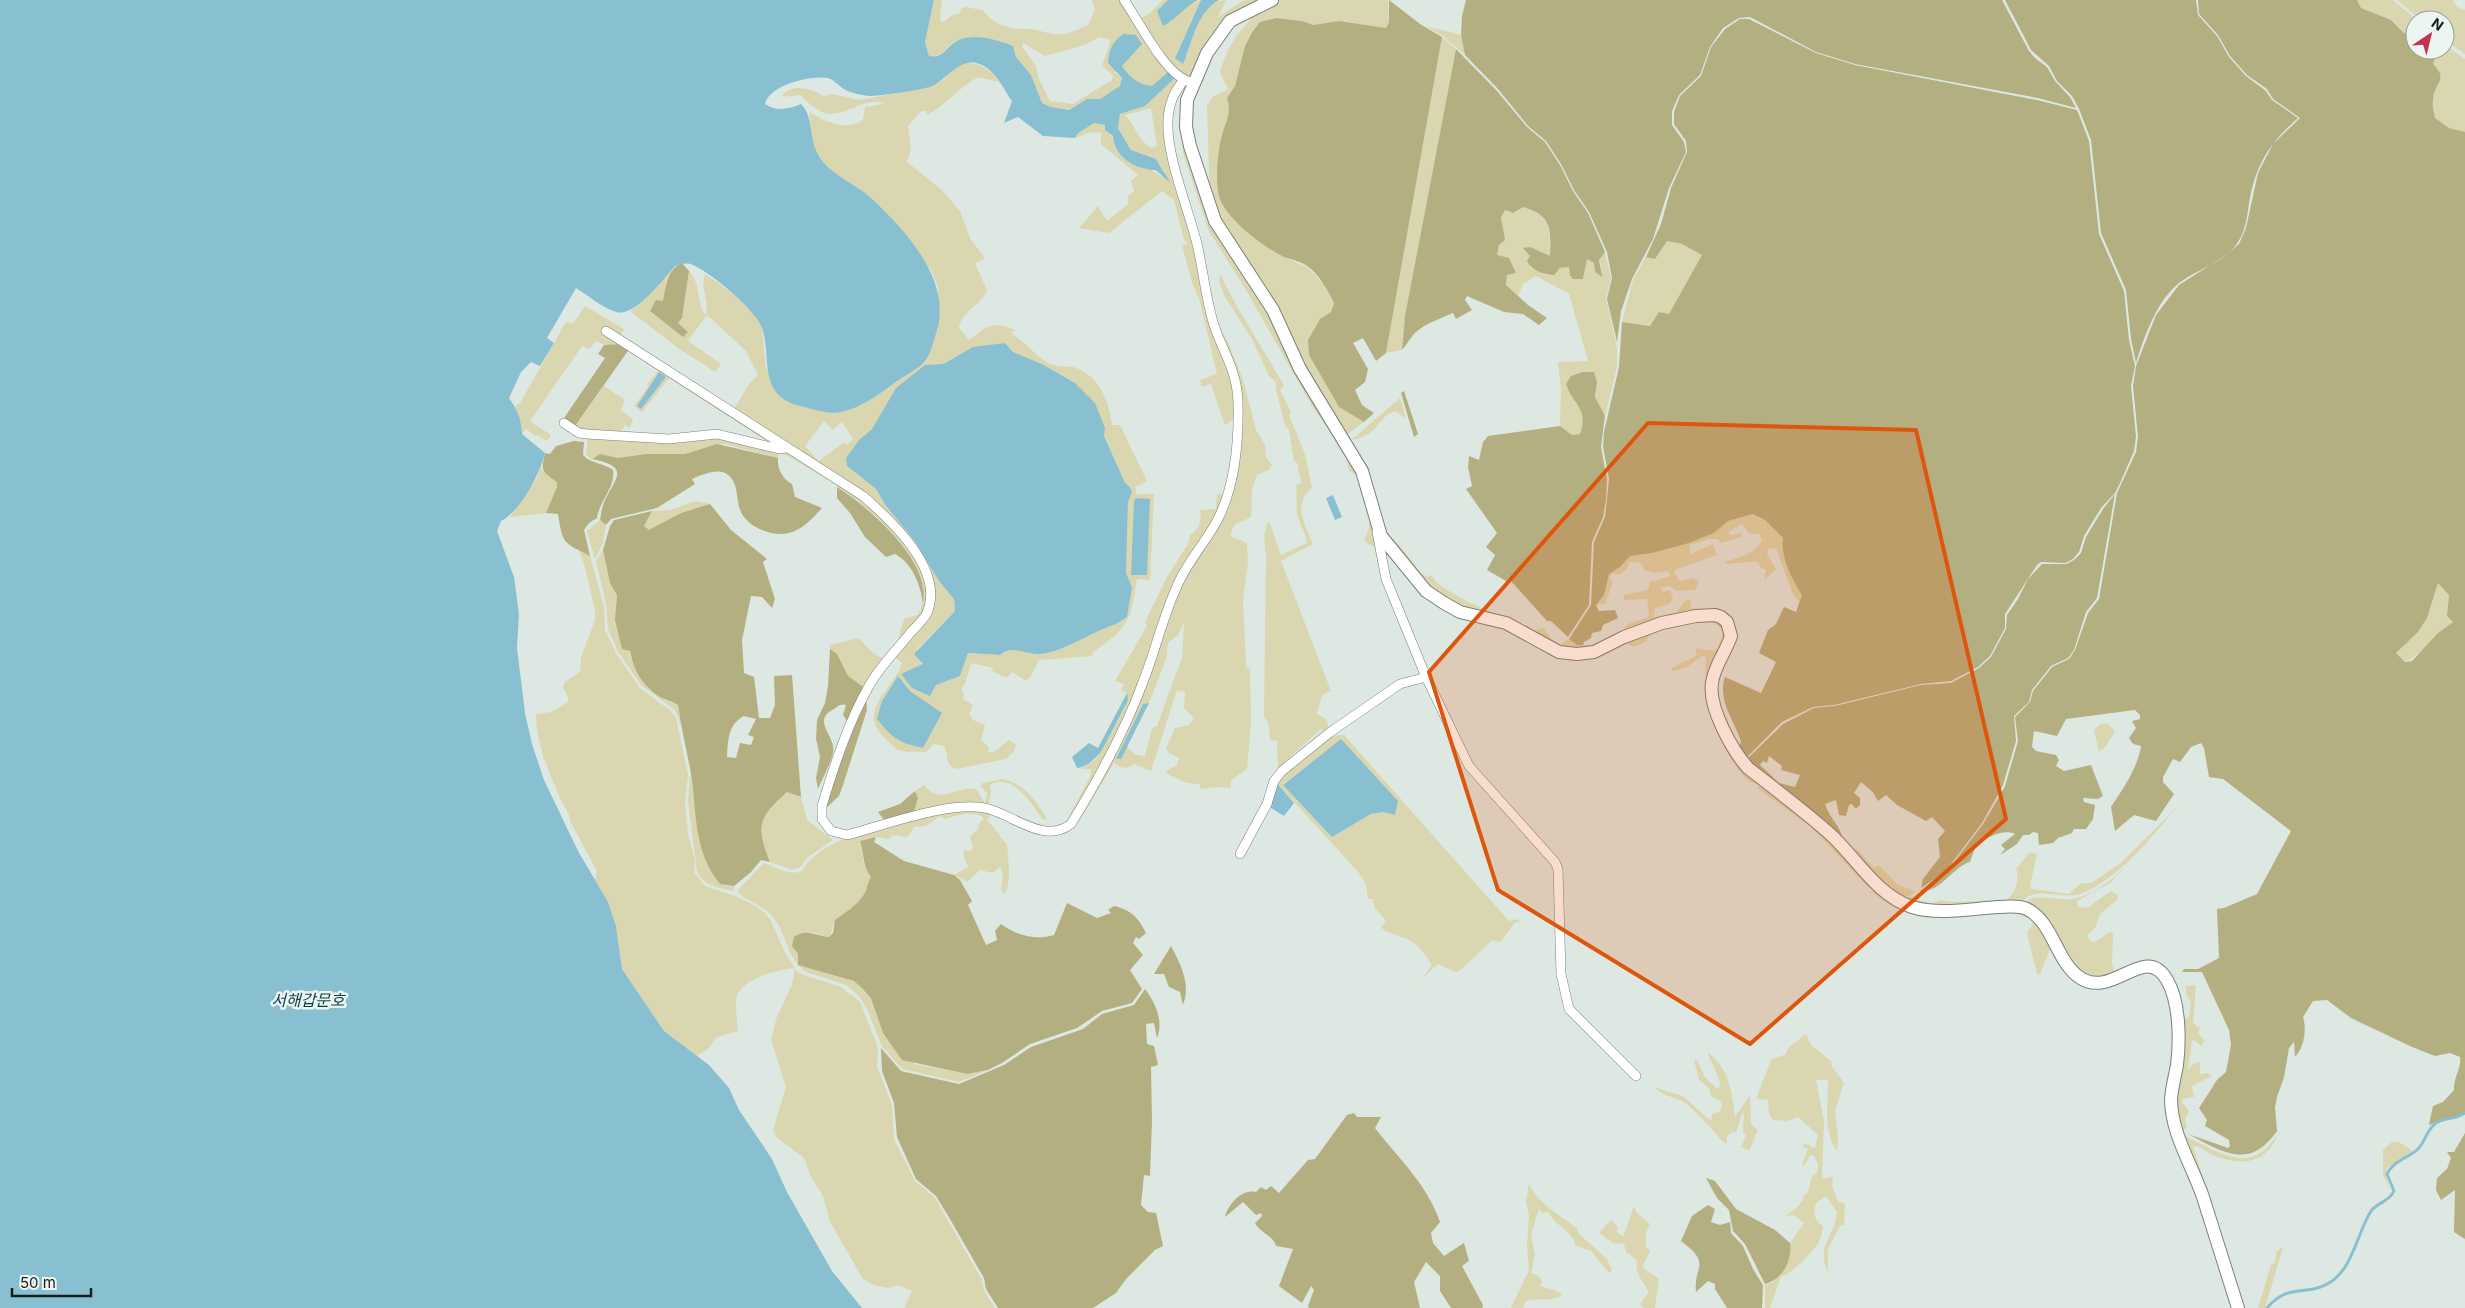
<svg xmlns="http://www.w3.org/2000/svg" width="2465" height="1308" font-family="Inter,'Noto Sans KR',sans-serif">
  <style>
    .green { fill: #dad6b0; fill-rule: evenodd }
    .forest { fill: #b4af81; fill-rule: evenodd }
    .water { fill: #89c0d1 }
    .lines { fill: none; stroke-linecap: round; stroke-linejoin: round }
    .stream { stroke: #89c0d1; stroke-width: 3 }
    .street-casing { stroke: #79817c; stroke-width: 10 }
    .secondary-casing { stroke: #79817c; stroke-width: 14 }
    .street { stroke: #fff; stroke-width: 9 }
    .secondary { stroke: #fff; stroke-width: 12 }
    .marked { fill: #de560d; fill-opacity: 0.2; stroke: #de560d; stroke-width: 4; stroke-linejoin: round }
    .labels { text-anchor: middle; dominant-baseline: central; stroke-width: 5; stroke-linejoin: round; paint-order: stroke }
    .water-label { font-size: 16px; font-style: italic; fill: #0a3d4a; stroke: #ecf5f0 }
  </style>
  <rect width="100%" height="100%" fill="#dee8e2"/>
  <path class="green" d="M934 0H942L940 18 942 23 951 16 960 13 961 9 965 7 983 10C992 25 1012 30 1027 29 1038 28 1050 36 1062 34 1071 34 1079 28 1088 25L1095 10 1092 0H1120L1177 77 1178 82 1166 111 1200 268 1236 384 1234 419 1225 425 1211 384 1202 387 1200 380 1217 374 1199 298C1192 288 1186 259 1182 245L1188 244 1184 240 1174 200 1162 191 1109 233 1079 228 1098 206 1107 221 1128 204V196L1134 191 1131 181 1138 175 1101 144V133L1091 132 1075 138 1077 134 1094 123 1105 125 1106 131C1117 138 1115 152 1126 160 1138 169 1152 167 1162 177L1165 172 1156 159 1131 150 1118 127 1120 114 1145 106 1174 79 1168 73 1152 86C1137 84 1131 78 1122 67L1114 72 1122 78 1121 86 1100 99H1087L1069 110 1051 107 1042 103 1031 75 1016 57 1013 46C1003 43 968 37 958 40 945 44 945 59 929 56L925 42ZM1100 37 1111 40 1102 66 1113 75 1112 80 1073 104 1050 101 1038 77 1036 66 1022 46 1023 43 1045 56 1084 45ZM1151 108 1157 146 1152 148C1137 140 1136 126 1125 115Z
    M1163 0H1168L1170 23 1185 6 1201 0 1175 57 1187 56C1192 35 1201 0 1226 0L1218 17 1244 0H1265L1238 12 1190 79C1168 63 1152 42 1140 18L1149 14Z
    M1278 0H1388L1389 22 1386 28 1339 21 1313 25 1302 21 1276 18 1260 22 1251 32 1245 46 1235 86 1227 98 1230 108 1220 145 1219 196 1228 212 1252 237 1282 256 1309 268 1324 286 1334 303 1331 312 1320 319 1308 340 1309 355 1339 407 1364 422 1346 435 1341 432C1327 411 1313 390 1301 367 1292 348 1284 328 1275 309 1258 277 1232 251 1216 220 1201 189 1185 137 1189 103 1190 92 1196 81 1200 71 1219 31 1236 14 1278 0ZM1262 7C1239 32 1231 38 1220 72L1228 89 1212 97 1207 106 1210 198C1198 171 1185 132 1190 101 1192 91 1197 81 1201 72 1216 43 1231 19 1262 7Z
    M2357 0H2393L2413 17 2411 30 2404 33 2391 20 2361 8Z
    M2397 0H2453L2457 7 2465 10V54L2445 40V20H2421Z
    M1426 26 1461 35 1465 55 1443 36Z
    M1442 37 1456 49 1405 316 1402 350 1386 353Z
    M2445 45 2465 59V132L2449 128 2435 118C2434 112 2432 106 2433 101 2433 83 2450 81 2433 64L2435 57 2445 50Z
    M962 63C980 62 989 68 999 82L978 77C958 88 946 105 927 115L926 111H921L908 126 911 149 907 162 943 191 960 211 970 238 985 258 975 263 987 290C981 306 961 311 959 328L969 340C988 325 992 321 1016 330L1012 332 1013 335C1027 342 1038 360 1053 365 1059 367 1067 366 1073 367 1099 374 1109 401 1112 425H1120L1147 481 1135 487 1137 491 1135 494H1154L1150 580 1137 579C1130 623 1129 627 1092 653L1093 656 1039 660 1031 676 1026 681 1012 672 1007 678 992 671 993 668 971 663 965 684 961 688 964 693 963 699 973 705 969 714 973 720 985 725 981 740 989 747 988 752H994L1009 740 1016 744 1014 751 1006 759 957 769C943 764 950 757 944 746L934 744 926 752C918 751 905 753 899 750 894 748 888 741 884 737 856 711 895 687 902 663L894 656 916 631 934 594V584L925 564 887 513 733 411 749 384 758 375 746 351 707 315 688 341 721 364 715 372 678 348 630 311 637 307 675 266 667 281 663 301 678 323 682 318 689 271C702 285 696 305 706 315 709 299 700 289 705 274L735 295 755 315 762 327 766 368 781 396 795 405 826 412 869 400 926 361 938 329V287L931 270 903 233 859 188 837 176 823 162 813 148 809 112C825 121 845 132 863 120L865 107 884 104C865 94 844 121 822 112 813 108 807 101 800 95L782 97C791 82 812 89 824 96L832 94 859 100 929 87 943 80ZM1005 343 1013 352 1042 364 1075 383 1105 428 1104 436 1125 484 1130 487 1132 492 1128 502 1126 573 1132 587 1127 617 1116 624C1094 631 1061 653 1040 654 1025 655 1013 644 1000 655L968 653 960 676 936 685 930 695 917 649 955 611 954 598 939 581 914 540 886 506 876 489 847 466 859 440 872 430 925 365 943 364 954 357ZM824 421 833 430 842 422 853 439 847 445 844 442 819 461 805 446ZM898 677 910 691 882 701Z
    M1187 85 1188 86 1184 100V128L1187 146 1212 222 1271 311 1298 370 1360 471 1374 527 1385 582 1421 672 1420 675 1383 584 1374 547 1364 541 1369 528V517L1358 475 1349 471 1346 454 1312 406 1247 292 1209 231 1183 153 1180 113Z
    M1523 207C1552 217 1550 229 1550 257L1530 247 1524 248 1530 256V267L1546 275 1554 274 1560 268 1569 267 1583 279 1587 259 1602 267 1599 260 1605 252 1611 278 1606 299 1617 348V367L1605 416C1589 394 1600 394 1594 372H1582L1571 376 1576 404C1587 413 1584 421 1580 434L1572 435 1560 426 1561 391 1558 362 1588 361 1569 294 1536 276 1523 284 1518 296 1506 285 1507 275 1516 273 1497 255 1502 224 1501 218 1505 210 1513 213Z
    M1667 241 1682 244 1703 255 1669 314 1651 326 1622 322 1633 280 1646 257 1655 258Z
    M1220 274 1236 305 1284 385 1280 390 1291 412 1289 415 1305 454 1312 488C1292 503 1305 525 1313 544L1281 561 1331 691 1322 695 1317 714 1326 719 1330 730 1326 732 1321 729 1278 768 1277 741 1270 740 1269 725 1264 716 1266 555C1264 544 1263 530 1269 521L1281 555 1307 543C1306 533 1301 527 1298 517 1295 506 1298 496 1296 485L1301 483 1300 475 1298 473V464L1294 461 1289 430 1285 426 1276 389V382L1269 376 1252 339 1225 297 1219 282Z
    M585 306 624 329 620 336 605 326 603 330 623 344 604 345 596 341 589 349 582 346 530 421 551 435 547 441 538 435 535 436 526 429 522 434V426L515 406 520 403 566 322 573 324Z
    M1216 322 1228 342 1243 380 1256 430 1265 445 1266 457 1272 465 1269 470 1257 475 1252 490 1251 517 1234 525 1230 536 1247 543 1248 563 1243 598 1246 666 1250 670 1251 723 1247 769 1231 780V788L1217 787 1201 789 1199 784 1187 783 1168 774 1166 771 1177 765 1179 758 1169 753 1166 748 1175 728 1189 725 1194 718 1184 708 1185 692 1177 690 1151 771 1134 764 1127 768 1120 767 1114 763 1080 820 1071 827 1103 774 1179 585 1226 504 1240 400ZM1184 623 1182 657 1157 726 1152 728 1145 756 1134 754 1127 746 1143 704 1149 703 1166 659 1168 643 1178 635Z
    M660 369 777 446 773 445 669 378 642 412 634 406 648 387 647 384Z
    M604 386 625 400 621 410 633 419 630 428 625 425 621 432 587 433 575 426Z
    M1400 398 1406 418 1394 411C1374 421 1378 436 1351 440Z
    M588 437H713L786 450 837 480 835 484 779 451 778 458 725 444H717L685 454H646L618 458 600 454 592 459 586 455Z
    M541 466 543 471 557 481V487L546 513 510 517 537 478Z
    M839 482C854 494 871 504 884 518 901 536 932 573 927 600 924 617 910 630 899 644L900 630 905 618 918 615C943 569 872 509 837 487Z
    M1217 494 1224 495 1219 510 1202 538 1118 733 1071 819 1066 822 1090 777 1091 769H1081L1097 758 1127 693 1121 690 1124 684 1115 681 1147 626 1145 622 1167 577 1189 542 1190 535C1199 529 1202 522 1200 510L1216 509Z
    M696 501 710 504 681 513 649 531 644 526 652 511 670 510Z
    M1753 514 1765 520 1783 538C1780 556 1792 580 1802 595L1801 603 1793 595 1776 548 1768 549 1767 554 1776 569 1764 581 1766 569H1762L1757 561 1727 564 1724 562C1739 558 1754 554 1762 541L1759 534H1749L1742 524 1728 532 1731 535 1741 533 1742 537 1721 543 1718 539H1710L1689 545 1691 554 1713 544 1717 555 1675 570 1674 573 1680 581 1693 578 1699 582 1695 590 1676 591 1670 586 1661 587 1662 592 1670 590 1673 599 1669 604 1655 608 1654 617 1677 612 1685 601 1690 600 1691 608C1710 611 1730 609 1737 632 1726 669 1704 682 1725 723 1729 732 1743 753 1745 759 1727 744 1709 697 1716 675 1721 660 1730 647 1735 632 1724 593 1650 624 1625 634 1614 639 1602 647 1590 650 1583 652 1575 652 1567 650L1561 644 1569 639 1577 645H1595L1620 633 1628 624 1649 617 1647 599 1624 600V595L1648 590 1650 582 1670 576 1668 571 1654 573 1644 570 1642 563 1629 562 1627 569 1619 575 1612 574 1609 578 1613 582 1605 604 1596 605 1604 595 1609 574 1620 567 1630 556 1652 553 1689 543 1714 533 1728 521Z
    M600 520 606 525 603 543 595 559 587 531Z
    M1379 524 1401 547 1421 573 1428 577 1431 575 1438 584 1464 600 1534 631 1543 628 1559 648 1459 608 1431 590Z
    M579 550 590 556 604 606 605 630 616 653 640 688 671 711 676 718 688 775 685 802 688 834 695 860 694 872 705 886 735 896 754 905 764 912 771 921 785 953 798 973 841 987 860 1002 878 1048 877 1066 892 1105 894 1139 915 1181 935 1198 982 1280 984 1291 995 1308H904L912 1291 898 1285 889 1288 876 1286 863 1279 830 1222 823 1196 811 1177 804 1158 777 1138 773 1130 786 1087 771 1040 777 1016 792 985 795 968C778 970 744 977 737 996 734 1005 738 1022 738 1031L717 1037 709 1048 697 1056 664 1031 622 969 616 926 608 902 595 880 597 871 570 821C570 812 564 808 561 800 549 772 536 745 536 714L552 712 568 702V697L563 687 565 682 580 672 581 657 595 620V611L585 567Z
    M603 550 610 582 617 595 616 611 633 664 665 700 678 705 681 727 675 710 641 685 618 652 608 629 606 604 596 561Z
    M2438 583 2449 595 2447 616 2454 622C2446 630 2413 660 2405 662L2396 653 2418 632 2427 618Z
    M1715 617 1727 626 1711 703 1764 784C1761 784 1756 785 1753 783 1732 773 1711 721 1707 699 1705 686 1706 671 1706 657L1702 656 1687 667 1674 671 1670 669 1696 656V648L1715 651C1745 607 1670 622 1652 634 1648 636 1648 640 1645 642 1641 644 1638 644 1634 647L1625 643 1572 656 1671 623Z
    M858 638C867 645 874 658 886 658L865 688 848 676 830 649V645Z
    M2107 723 2115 732 2105 747 2099 752 2094 730 2099 725Z
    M1332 734 1334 736 1344 735 1509 921 1519 919 1520 921 1515 923 1500 942 1492 940 1462 969 1456 972 1438 964 1422 979 1432 965C1426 956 1418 943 1407 939 1398 935 1390 934 1381 928L1386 921 1375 908 1372 899H1368L1366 884 1359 873 1276 782ZM1341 740 1397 801 1395 815 1383 812 1371 814 1332 837 1283 784Z
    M1747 759 1853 849H1857L1873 867 1880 866 1897 884 1916 892 1909 896H1897Z
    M690 773 694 799 727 886H734L733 891C718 887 704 887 697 871L688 802Z
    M1002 779C1025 784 1035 800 1047 819L1043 820C1033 805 1012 771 990 785L991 794 988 805 913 815 918 798 915 791 924 785C941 806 954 786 976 789L985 803 987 793 980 786 982 783Z
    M1767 786 1808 818 1875 886 1869 888 1811 827 1756 787Z
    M787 792 801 797 807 820 833 840 808 857 800 867 792 870 770 862C755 825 759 817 787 792Z
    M2179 805C2151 837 2121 878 2080 894 2063 900 2034 885 2022 902L1929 908 1900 898 1910 897 1932 904 1940 900 1952 902 2006 900C2015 894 2020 878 2016 869L2030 852 2037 854 2030 886 2032 889 2069 894 2081 883H2091L2121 863Z
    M946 810 990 812V817L987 821C997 828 998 836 1007 844 1008 861 1012 878 1005 894L1001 890 1003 873 1000 867 993 873 980 870 967 882 954 875 968 867 963 854 965 850 969 851 973 848 970 837 978 829 979 824 984 818C971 809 958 816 945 819L940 816 926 826 914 827 910 834 906 837 893 835 888 839 876 837 860 841 864 863 871 877C867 883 868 890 864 896 860 902 856 901 854 908 847 914 837 916 833 925 831 930 833 932 829 937L811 932 795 951 798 954V965C812 969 844 975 855 982 875 994 901 1043 914 1064L967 1074 988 1070 959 1082 902 1069 882 1046 867 1009 859 996 846 985 806 972C786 958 787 933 772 916 762 904 746 902 737 891L764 863C777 867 787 876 802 871 822 834 907 820 946 810Z
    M2148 844 2110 883 2077 901 2078 907 2087 908 2111 891 2117 894 2118 899 2100 914 2095 928 2087 935 2090 941 2095 942 2110 932 2113 933 2112 964 2115 972C2125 970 2133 962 2144 960 2174 955 2178 1000 2184 1020L2189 1017 2191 1003 2186 993V986L2194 985 2196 987 2193 1023 2200 1028 2198 1033 2205 1041 2201 1046 2194 1040 2192 1041 2188 1071 2193 1064 2200 1062V1074L2208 1073 2212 1076 2192 1086 2194 1097 2182 1099V1102L2189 1111 2185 1119 2187 1127 2183 1131 2175 1115 2181 1047 2160 968 2107 979 2084 977 2023 905 2032 898C2045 896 2058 900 2070 899 2101 896 2128 864 2148 844Z
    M1879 889C1911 917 1948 913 1988 910 2005 909 2020 906 2036 917 2047 934 2064 973 2082 982 2105 994 2121 974 2142 968 2149 967 2155 970 2160 974 2188 1002 2171 1063 2168 1097 2165 1083 2169 1070 2172 1055 2175 1032 2176 993 2155 976 2138 962 2108 1002 2076 982 2065 975 2058 960 2050 949L2040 975 2037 974 2027 933 2034 922C2007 903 1971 917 1941 918 1914 919 1891 908 1871 891Z
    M1806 1034 1811 1045 1832 1062 1831 1065 1844 1083 1835 1112 1838 1137 1837 1151C1823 1133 1828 1102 1828 1080H1816L1824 1121 1822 1176 1824 1179 1833 1176 1832 1186 1838 1202 1845 1203 1844 1225 1840 1226 1828 1249V1272C1815 1245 1835 1237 1837 1212L1826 1196 1816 1203C1812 1216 1815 1218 1823 1227 1822 1232 1821 1238 1818 1243 1814 1251 1789 1277 1781 1276L1770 1308H1765V1284L1774 1282 1790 1249V1243L1804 1223 1794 1215 1785 1216 1796 1209 1803 1200V1197L1808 1192 1812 1176 1817 1173 1818 1164 1814 1156 1810 1155 1804 1166 1802 1164 1808 1149 1803 1147 1804 1143 1815 1148 1818 1135 1798 1117 1787 1121 1773 1120 1769 1114 1768 1100 1756 1099 1771 1060 1786 1054 1788 1048Z
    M1707 1052C1729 1067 1732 1092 1735 1117L1750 1095 1751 1124 1758 1130 1749 1151 1741 1147 1746 1135 1743 1132 1744 1112C1738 1119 1740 1126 1735 1133L1732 1132 1727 1136V1143H1724C1714 1131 1694 1108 1682 1101 1670 1095 1666 1098 1654 1087L1683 1096 1711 1121 1712 1114 1719 1112 1722 1106 1721 1101 1711 1096 1709 1088 1699 1080 1694 1060H1697L1705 1077 1717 1089 1720 1086 1719 1079Z
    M2180 1132C2189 1139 2201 1144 2211 1149 2242 1163 2258 1163 2278 1134 2267 1164 2240 1167 2213 1155 2207 1152 2199 1145 2193 1146L2244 1308H2240Z
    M2392 1142H2399L2413 1151 2387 1168 2386 1178 2392 1193 2383 1175V1150Z
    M1529 1184C1539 1204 1559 1215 1577 1228L1578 1233 1607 1259 1612 1270 1609 1273 1591 1251 1575 1245 1574 1239C1569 1236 1570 1233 1565 1230 1557 1223 1554 1222 1548 1212L1542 1213 1539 1209 1531 1235 1535 1255 1531 1273 1539 1276 1542 1281 1540 1286 1557 1291 1562 1295C1551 1303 1537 1297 1526 1301L1522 1308H1511L1529 1270 1527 1245 1529 1216 1526 1201Z
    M1634 1206 1636 1212 1650 1224 1646 1233V1248L1651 1250 1643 1265 1645 1269 1659 1279 1655 1308H1643L1640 1304 1649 1292C1643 1281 1634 1273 1637 1260L1626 1252 1624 1244 1613 1243 1599 1233 1611 1220 1618 1227 1617 1232 1623 1237Z
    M2283 1247 2265 1308H2258L2271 1265 2275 1262 2277 1251Z"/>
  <path class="forest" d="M1389 0 1420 24 1442 37 1386 353 1376 361 1363 338 1353 343 1368 369 1365 382 1355 390 1362 405 1374 413 1364 422 1339 407 1309 355 1308 340 1320 319 1331 312 1334 303C1328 291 1320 277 1310 268 1302 261 1291 260 1282 256 1261 245 1226 219 1219 196 1215 182 1218 148 1222 135 1226 121 1232 112 1227 98L1235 86 1245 46 1252 32 1260 22 1276 18 1302 21 1313 25 1339 21 1386 28 1389 22Z
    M1466 0H2002L2029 51 2035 58 2047 67 2055 81 2070 97 2076 108 2038 98 1855 64 1816 52 1750 17 1739 18 1723 28 1710 47 1700 75 1679 95 1672 111V125L1684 142 1686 152 1669 188 1653 239 1632 279 1621 311 1617 342 1607 299 1612 278 1607 252 1589 212 1574 190 1561 164 1546 141 1528 126 1498 89 1465 55 1461 35 1462 16Z
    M2005 0H2196L2198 15 2217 36 2229 57 2246 76 2266 91 2272 100 2298 118C2271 142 2257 162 2250 198 2247 213 2247 229 2238 242 2226 262 2197 269 2179 283 2156 302 2145 335 2136 363L2131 339 2126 290 2101 233 2091 140 2079 109 2072 96 2057 81 2049 66 2031 50Z
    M2198 0H2357L2361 8 2391 20 2404 33 2411 30 2413 17 2416 20 2415 50H2442L2435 57 2433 64C2450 81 2433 82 2433 101 2432 106 2434 112 2435 118L2449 128 2465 132V1112C2455 1119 2441 1118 2430 1125L2429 1124 2433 1106 2443 1102 2454 1090C2453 1078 2462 1068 2460 1057L2450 1053 2435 1056 2412 1047 2351 1018 2327 1000 2313 1001 2303 1017C2307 1029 2304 1048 2295 1057L2294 1042 2289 1048 2284 1077 2277 1097 2275 1107 2277 1131C2249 1171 2223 1152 2188 1134L2228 1148 2230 1146 2229 1140 2205 1126 2207 1120 2199 1108 2217 1080 2226 1072 2231 1045 2229 1030 2202 972H2182L2184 969H2198L2219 958 2217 909 2224 908 2257 894 2291 831 2223 779 2209 777 2204 748 2201 743 2191 747 2180 762 2173 759 2163 777V782L2174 794 2156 821 2134 815 2115 831 2111 807C2123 789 2138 767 2141 746L2133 744 2129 738 2136 728 2132 721 2140 719V715L2135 710 2066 719 2057 736 2034 731 2032 747 2036 751 2056 755 2059 760 2056 766 2064 771 2091 765 2103 796 2098 799 2083 798 2084 802 2095 805 2093 819 2086 829H2074L2072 833 2058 838 2053 843 2039 845 2038 833 2033 832 2029 835H2023L2017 844 2000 855 2005 849 2001 845 2015 834C2004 828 1988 838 1977 842L1970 862C1952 867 1941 893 1920 891L1946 873 1983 824 1998 799 2005 786 2018 741 2015 717 2030 702 2033 691 2052 667 2069 659 2075 650 2088 613 2099 599 2117 493 2136 452 2138 437 2133 386 2136 366 2156 315 2179 285 2226 255 2239 244 2246 228 2258 173 2273 144 2300 118 2273 99 2267 89 2247 75 2230 56 2218 35 2199 14ZM2438 583 2449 595 2447 616 2453 622 2437 634 2412 661 2405 662 2396 653 2418 632 2427 618Z
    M1740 19H1749L1816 53 1855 65 2037 100 2077 110 2089 141 2099 234 2124 291 2129 340 2135 366 2131 386 2136 437 2134 451 2120 483 2115 493 2101 508 2084 536 2079 552 2073 559 2065 563 2041 562 2037 565 2005 614V628L1990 656 1978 667 1951 681 1921 684 1834 705 1813 707 1782 722 1746 758 1738 750 1741 741C1734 720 1717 700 1725 677L1761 693 1776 662 1759 653 1768 630 1776 624 1784 607 1796 612 1802 595C1792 580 1780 556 1783 538L1765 520 1753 514 1728 521 1714 533 1689 543 1652 553 1630 556 1620 567 1609 574 1604 595 1596 605 1599 611 1615 610 1618 618 1603 625 1601 631 1592 633 1591 638 1584 642 1583 645H1577L1569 639 1591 605 1594 542 1605 517 1607 499 1609 479 1603 447 1604 432 1619 367 1622 322 1650 326 1659 312 1669 314 1702 255 1682 244 1667 241 1655 259 1646 257 1661 224 1671 188 1687 152 1686 141 1674 124V112L1680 96 1701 76 1711 47 1725 29Z
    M1456 49 1497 91 1527 127 1545 142 1560 165 1573 191 1588 213 1605 252 1599 260 1602 277 1595 272 1594 263 1587 259 1583 279H1573L1570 275 1569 267 1560 268 1554 275C1544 275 1531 270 1527 261L1530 256 1523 248 1530 247 1550 256C1551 229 1552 216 1523 207L1513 213 1505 210 1501 218 1505 240 1499 245 1497 255 1509 258 1516 273 1507 275 1506 285 1528 305 1547 318 1539 325 1523 314 1504 312 1467 296 1465 300 1472 310 1456 319 1453 313C1439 319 1424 324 1414 334 1409 339 1407 345 1402 350L1405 316Z
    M682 263 689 271 682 318 678 323 688 332 683 337 650 311 656 300 663 301C666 287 667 269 682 263Z
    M623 344 630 348 575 426 564 418 605 358 598 354 604 345Z
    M1582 372H1594L1597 382 1595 397 1605 416 1601 447 1607 479 1606 499 1603 517 1592 542 1589 605 1568 637 1551 621H1547L1511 581H1506L1487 570 1495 555 1486 547 1497 533 1466 489 1472 486 1468 467 1469 456 1479 460 1483 442 1488 436 1560 426 1572 435 1580 434C1589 408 1574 407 1566 384L1571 376Z
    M1404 391 1418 434 1414 437 1401 393Z
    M574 441 584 442 583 455C591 464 604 463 613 470 616 487 599 501 597 518L589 523 584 530 590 556C563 542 563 545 558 514L546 513 557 487V482C541 471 541 471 545 453L550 454 556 446Z
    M717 444 778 458C777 469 783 479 792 484L795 497 822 508C813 518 802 530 789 533 773 537 750 528 742 514 735 502 740 484 728 475 719 467 702 475 692 479L695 484 657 508 611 519 606 525 600 520C601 514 602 506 605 500 616 477 631 467 592 459L600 454 618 458 646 454H685Z
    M837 487C869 508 931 560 923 603 920 584 913 564 895 554L886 557 865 537 850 513 837 498Z
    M2115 494 2097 598 2086 612 2074 650 2068 658 2051 666 2032 690 2029 702 2014 716 2016 741 2003 785 1996 798 1982 823 1945 872 1921 888 1923 879 1940 857 1938 839 1945 831 1932 817 1926 821 1897 805 1886 795 1878 801 1873 792 1861 782 1854 793 1860 798V805L1856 809 1852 804 1849 805 1846 816 1839 815 1836 800 1825 804C1829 818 1841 826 1843 840L1747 759 1783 724 1814 708 1835 706 1921 685 1951 683 1979 668 1991 657 2006 629 2007 615 2018 599 2028 579 2042 564H2066L2074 560 2081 553 2086 537 2103 509ZM1769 756 1782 766 1781 770 1800 775 1795 787 1779 783 1760 765 1763 761 1767 763Z
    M710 504 731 530 767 559 763 562 775 599 772 608 762 597 751 596 742 640 744 673 754 677 759 718H770L775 705 774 676 792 675 801 797 787 792C759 817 755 825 770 862L761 860 751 872 734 886 720 884C693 851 697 812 691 774 687 751 681 728 678 705 672 701 666 700 660 697 642 685 634 671 630 651L622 649 615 620 617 595 610 583 603 550 610 526 614 520 652 511 644 526 649 530 681 513ZM744 716 756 719 748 735 754 737 751 745 740 743 736 758 727 757C728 741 728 724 744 716Z
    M830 649 837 654 848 676 865 688 849 724 843 715 846 705C840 703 838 707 832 710 812 722 836 736 833 752 831 764 823 777 818 789L816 778 820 757 816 739 817 720 825 703 828 686Z
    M866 696 867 710 843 785 839 796 825 809 832 785Z
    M915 791 918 798 913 815 884 820 878 812 900 804Z
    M876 837 874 842 904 861 954 875 960 880 972 901 968 905 986 945 997 940 995 931 1001 924C1016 935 1035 941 1054 935L1067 903 1097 918 1111 913 1108 910 1114 906C1130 909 1139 918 1146 933L1139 939 1136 937 1133 943 1143 955 1130 970 1142 989 1132 1003 1102 1011 1077 1028 1030 1044 1002 1063 988 1070 967 1074 902 1060 883 1033 871 998 861 987 854 981 798 965V954L792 946 794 937C807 928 815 936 829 937L833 933 835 920C846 912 855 907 863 896 867 891 867 883 871 877 863 867 864 854 860 841Z
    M1171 946C1181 965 1191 984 1183 1005L1180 992 1169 987 1164 974H1154Z
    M1145 989C1155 1002 1164 1021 1157 1038L1154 1023 1146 1024 1147 1044 1154 1046 1158 1065 1151 1067 1152 1122 1150 1176 1144 1175 1141 1205 1148 1212 1156 1213 1163 1246 1155 1250 1126 1279 1116 1293 1093 1308H998L986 1289 984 1278 950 1219 936 1196 916 1179 897 1137 894 1103 882 1071 881 1048 901 1071 959 1084 1004 1065 1031 1047 1083 1029 1102 1014 1134 1005Z
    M1354 1113 1357 1117H1381L1375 1128C1399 1159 1427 1184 1440 1222L1431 1233 1433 1243 1444 1256 1464 1243 1469 1261 1462 1266 1483 1305 1482 1308H1451L1440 1291V1276L1426 1262 1414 1282 1420 1308H1309L1308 1306 1314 1290 1311 1286 1302 1303 1279 1286 1293 1249 1276 1246C1273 1235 1260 1233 1255 1223L1262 1216 1261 1213 1256 1215 1243 1202 1225 1217C1228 1204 1242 1189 1256 1192L1261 1187 1266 1190 1271 1186 1279 1193 1308 1160 1315 1159 1347 1115Z
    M2465 1133V1239L2454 1232 2455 1190 2441 1200 2436 1190 2437 1178 2447 1169 2451 1158 2447 1152H2454Z
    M1706 1178 1715 1181 1736 1209 1775 1230 1790 1243C1792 1261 1783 1279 1765 1284L1745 1244 1733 1231 1729 1210 1717 1198Z
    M1708 1205 1715 1209 1711 1222 1720 1225 1730 1222 1731 1233 1743 1246 1753 1269 1763 1285 1762 1308H1727L1715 1289V1284L1708 1281 1696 1292C1693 1265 1713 1265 1681 1241L1692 1216Z"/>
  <path class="water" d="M0 0H934L925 42 929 56C945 59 946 45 959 40 976 33 997 40 1013 46L1016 57 1031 75 1042 103 1051 107 1069 110 1087 99H1100L1120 86 1122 78 1108 63C1109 49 1112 43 1123 34L1136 35 1142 44 1122 66C1131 78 1137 84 1152 86L1168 72 1174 79 1145 106 1120 114 1118 128 1131 150 1156 159 1170 182C1165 179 1160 173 1155 170 1154 170 1148 170 1147 169 1130 166 1114 154 1113 136L1105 130V125L1094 123 1077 134 1075 138 1043 136 1018 117 1004 123 1012 101C1003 88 993 66 976 63 958 59 946 81 930 87 919 90 881 96 869 96 861 95 851 93 844 89 839 86 833 79 828 78 811 75 769 85 765 104 776 112 789 109 801 104 816 119 806 141 823 162 837 178 856 184 871 198 908 233 955 283 935 337 933 344 930 355 925 361 918 369 906 375 897 381 881 393 861 408 841 412 828 415 813 409 800 406 757 395 772 358 762 328 757 311 710 272 693 265 687 262 681 264 675 266 663 279 635 318 616 312 602 308 588 295 576 288L547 338 554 343 540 366 531 362 521 372 509 398C517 409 522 421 522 434L545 453C540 474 520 512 501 521L497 531 514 577 519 614 517 648 525 713 532 744 544 780 578 851 608 902 616 926 622 969 664 1031 709 1065 729 1088 739 1110 772 1159 787 1192 832 1271 862 1308H0Z
    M1168 0H1198C1184 7 1177 19 1163 26L1157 11Z
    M1201 0H1219C1196 13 1193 41 1183 64L1175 58Z
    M1005 343 1013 352 1042 364 1075 383 1095 403 1105 428 1104 436 1125 483 1130 487 1132 492 1128 502 1126 573 1132 587 1127 617 1116 624C1094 631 1061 653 1040 654 1025 655 1013 644 1000 655L968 653 960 676 936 685 930 696 912 688 901 674 923 664 914 654 955 611 954 599 939 581 914 540 886 506 876 489 847 466 846 458 859 440 872 429 896 388 925 365 943 364 973 347Z
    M659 372 666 377 641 409 637 406Z
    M1333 495 1342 517 1335 520 1326 498Z
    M1136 498 1150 499 1147 575H1131L1134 501Z
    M898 676 910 691 942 713 923 748C899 743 892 738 877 719L882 701Z
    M1127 693 1128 700 1102 750C1097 757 1086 768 1077 768L1072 757 1089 743 1098 748Z
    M1149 703 1121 759H1116L1143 704Z
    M1341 739 1398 801 1395 815 1383 812 1371 814 1332 837 1283 785Z
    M1276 782 1294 803 1284 816 1268 806Z"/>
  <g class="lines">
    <path class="stream" d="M2267 1308C2289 1282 2306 1297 2329 1283 2353 1269 2357 1233 2371 1211 2378 1202 2389 1202 2394 1191L2387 1174C2394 1160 2407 1159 2418 1149 2425 1142 2427 1129 2436 1123 2445 1117 2456 1120 2465 1113"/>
    <g class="street-casing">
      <path id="street" d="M1124 0C1139 21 1164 73 1188 81
        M606 331 863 496C893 522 947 572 926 615 922 621 916 627 911 632 897 650 880 666 869 686 848 723 834 766 822 806V819L831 831 847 835C885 825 953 799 989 809 1016 817 1045 844 1071 824 1098 780 1125 731 1143 682 1155 652 1162 620 1175 591 1185 564 1205 544 1218 519 1236 483 1239 441 1238 402 1237 369 1222 351 1213 322 1205 295 1203 267 1196 240 1187 205 1166 155 1168 120 1169 103 1174 92 1184 80
        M564 423 579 433 587 434 669 439 717 434 779 449 786 448
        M1377 532 1386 579 1426 677 1469 766 1555 862 1558 869 1561 974 1569 1009 1636 1076
        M1240 854 1267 804 1274 781 1282 771 1329 733 1400 684 1426 677"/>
    </g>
    <g class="secondary-casing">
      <path id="secondary" d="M1272 0 1230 21 1207 53 1187 100 1186 127 1190 146 1215 221 1273 310 1300 369 1362 471 1381 536 1426 591 1444 603 1460 612 1506 623 1559 652 1577 654 1594 652 1624 637 1662 623 1696 616 1715 615 1721 617 1727 622 1731 636C1726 652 1714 666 1712 683 1708 707 1732 750 1748 768 1775 789 1803 810 1829 833 1855 856 1876 895 1912 907 1938 915 1970 909 1998 907 2007 907 2019 905 2027 909 2053 922 2056 961 2079 977 2112 1001 2145 941 2167 980 2180 1002 2180 1040 2177 1065 2175 1076 2172 1087 2171 1099 2171 1133 2192 1165 2203 1197 2215 1234 2226 1271 2238 1308"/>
    </g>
    <use href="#street" class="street"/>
    <use href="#secondary" class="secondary"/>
  </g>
  <path class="marked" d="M1648 423 1916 430 2006 819 1750 1044 1498 890 1429 672Z"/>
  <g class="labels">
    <g class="water-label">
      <text x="308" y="1000">서해갑문호</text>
    </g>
  </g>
  <g transform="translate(2430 35) rotate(35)"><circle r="24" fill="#ecf5f0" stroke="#989f9b"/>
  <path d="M0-4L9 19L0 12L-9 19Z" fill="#c33350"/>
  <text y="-8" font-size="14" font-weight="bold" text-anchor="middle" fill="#1a1d1b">N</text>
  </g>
  <path d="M12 1288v8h79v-8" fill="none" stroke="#1a1d1b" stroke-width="2.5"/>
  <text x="20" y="1288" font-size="15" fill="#1a1d1b" stroke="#ecf5f0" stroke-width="4" paint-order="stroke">50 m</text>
</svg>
